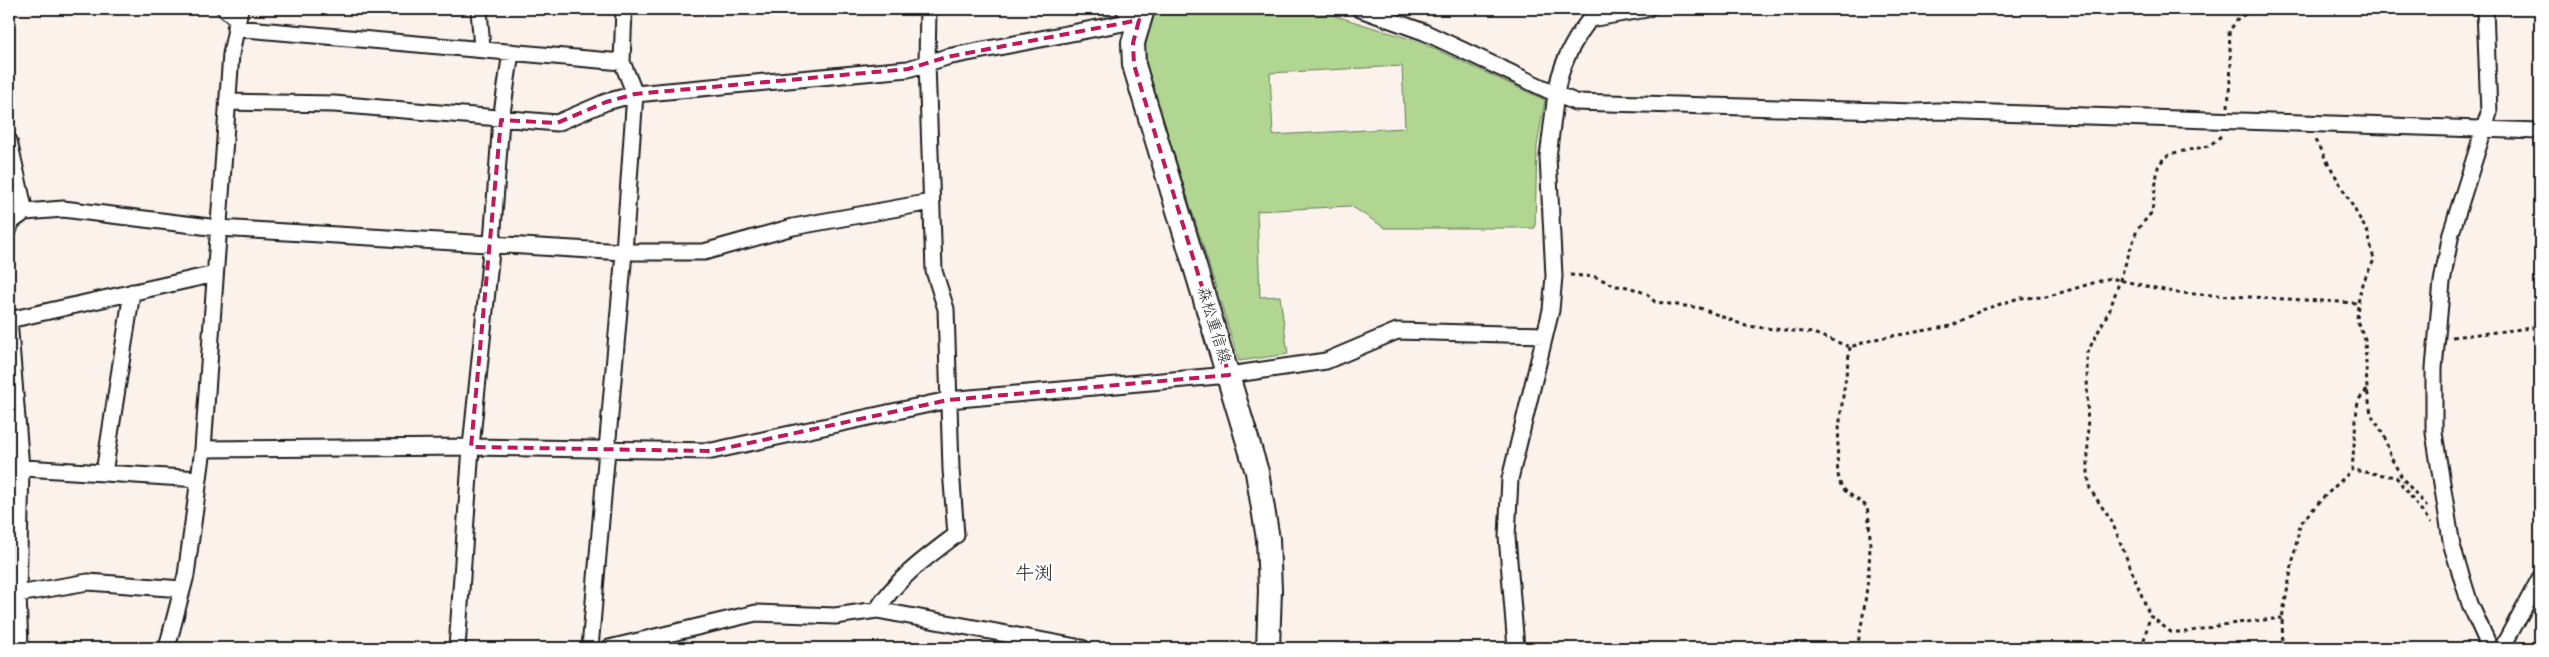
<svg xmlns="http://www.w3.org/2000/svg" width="2549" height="657" font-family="'Comic Neue','Klee One',sans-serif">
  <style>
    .green { fill: #b0d692; stroke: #667957; fill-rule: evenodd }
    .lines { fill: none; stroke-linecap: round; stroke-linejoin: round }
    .minor-casing { stroke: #1c1c1c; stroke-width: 19 }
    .secondary-casing { stroke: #1c1c1c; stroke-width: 26 }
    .path { stroke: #1c1c1c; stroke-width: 3; stroke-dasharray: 4 4; stroke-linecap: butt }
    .minor { stroke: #fff; stroke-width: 15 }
    .secondary { stroke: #fff; stroke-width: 22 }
    .marked { fill: none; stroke: #c2185b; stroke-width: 4; stroke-dasharray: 10 6; stroke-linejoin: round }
    .labels { text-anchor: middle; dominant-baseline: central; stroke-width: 5; stroke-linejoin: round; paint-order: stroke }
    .street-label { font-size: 16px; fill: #1c1c1c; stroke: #fff }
    .quarter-label { font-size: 19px; fill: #1c1c1c; stroke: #fff }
  </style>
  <rect width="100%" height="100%" fill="#fbf2eb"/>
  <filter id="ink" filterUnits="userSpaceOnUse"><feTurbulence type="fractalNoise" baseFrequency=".02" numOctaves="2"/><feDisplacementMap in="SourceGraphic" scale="10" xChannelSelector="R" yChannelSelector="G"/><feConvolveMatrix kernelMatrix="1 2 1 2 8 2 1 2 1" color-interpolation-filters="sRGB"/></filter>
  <g filter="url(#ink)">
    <path class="green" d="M1156 9H1313L1420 42 1545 100 1537 146 1535 228H1385L1351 206 1257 211 1260 297 1280 296 1288 354 1239 361 1147 68 1145 42ZM1402 66 1405 128 1273 135 1270 73Z"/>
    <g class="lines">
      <g class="minor-casing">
        <path id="minor" d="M225 9 237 19
          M479 9 482 49
          M1124 9 1139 20
          M1360 9 1424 32 1556 94C1560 66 1573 41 1590 19L1647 9
          M2485 9 2489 113 2451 233 2442 282 2434 368V433L2452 546 2470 604 2490 648
          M235 28 622 62
          M227 102 334 104 557 123 606 102 635 94 908 69 947 57 1139 20
          M9 141 25 212
          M9 229 11 222 25 212 63 209 218 228 624 252H704L793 227 931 202
          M9 320 21 468 18 594 20 648
          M9 320 215 274
          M203 449 471 447 712 451 948 400 1229 375 1326 361 1397 331 1545 335
          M9 467 199 479
          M104 473 132 292
          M18 594 88 582 182 589
          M877 610C897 578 927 557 956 535L951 469 946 309 934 271 927 63 928 9
          M167 648 186 575 203 449 231 54 240 9
          M457 648 471 447 492 242 501 120 511 52
          M590 648 624 252 635 94 622 62 624 9
          M609 648 756 613 835 616 877 610 1082 648
          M1516 648 1507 536 1510 479 1551 310 1554 276 1548 157 1556 94 1575 102 1916 112 1937 111 2540 131
          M2502 648 2540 578"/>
      </g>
      <g class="secondary-casing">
        <path id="secondary" d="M1143 9 1133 43 1134 65 1257 472 1268 539 1270 590 1268 648"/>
      </g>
      <path class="path" d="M2228 107 2231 66 2229 31 2239 18 2253 9
        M2221 136 2209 146 2173 153 2164 158 2158 167 2152 212 2137 230 2110 309 2087 353 2088 475 2090 489 2112 522 2150 616 2171 632H2186L2228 624 2282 618
        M2315 140 2368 233 2374 260 2362 284 2358 303 2357 321 2365 339 2367 389 2371 414 2384 435 2391 458 2403 479 2430 510
        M1570 275 1596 277 1616 286 1629 287 1647 294 1655 302 1700 308 1746 326 1813 333 1850 347 1875 339 1951 326 1982 310 2019 298 2046 297 2110 278 2178 293 2358 303
        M2452 337 2540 327
        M1850 347C1847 373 1830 466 1841 485 1845 494 1860 500 1867 507 1875 547 1865 608 1857 648
        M2367 390 2359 399 2357 407 2352 470 2396 477 2431 523
        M2142 648 2150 616
        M2283 648 2282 618 2300 524 2323 498 2352 470"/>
      <use href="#minor" class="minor"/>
      <use href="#secondary" class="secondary"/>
    </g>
  </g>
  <path class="marked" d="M1139 20 1133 43 1134 65 1229 375 948 400 712 451 471 447 501 120 557 123 606 102 635 94 908 69 947 57Z"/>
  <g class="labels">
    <g class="street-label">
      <text transform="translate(1214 325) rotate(73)">森松重信線</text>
    </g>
    <g class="quarter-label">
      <text x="1034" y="573">牛渕</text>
    </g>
  </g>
  <rect width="2549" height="657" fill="none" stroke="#fff" stroke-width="30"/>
  <rect x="15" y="15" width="2519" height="627" fill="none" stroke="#1c1c1c" stroke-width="2" filter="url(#ink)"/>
</svg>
